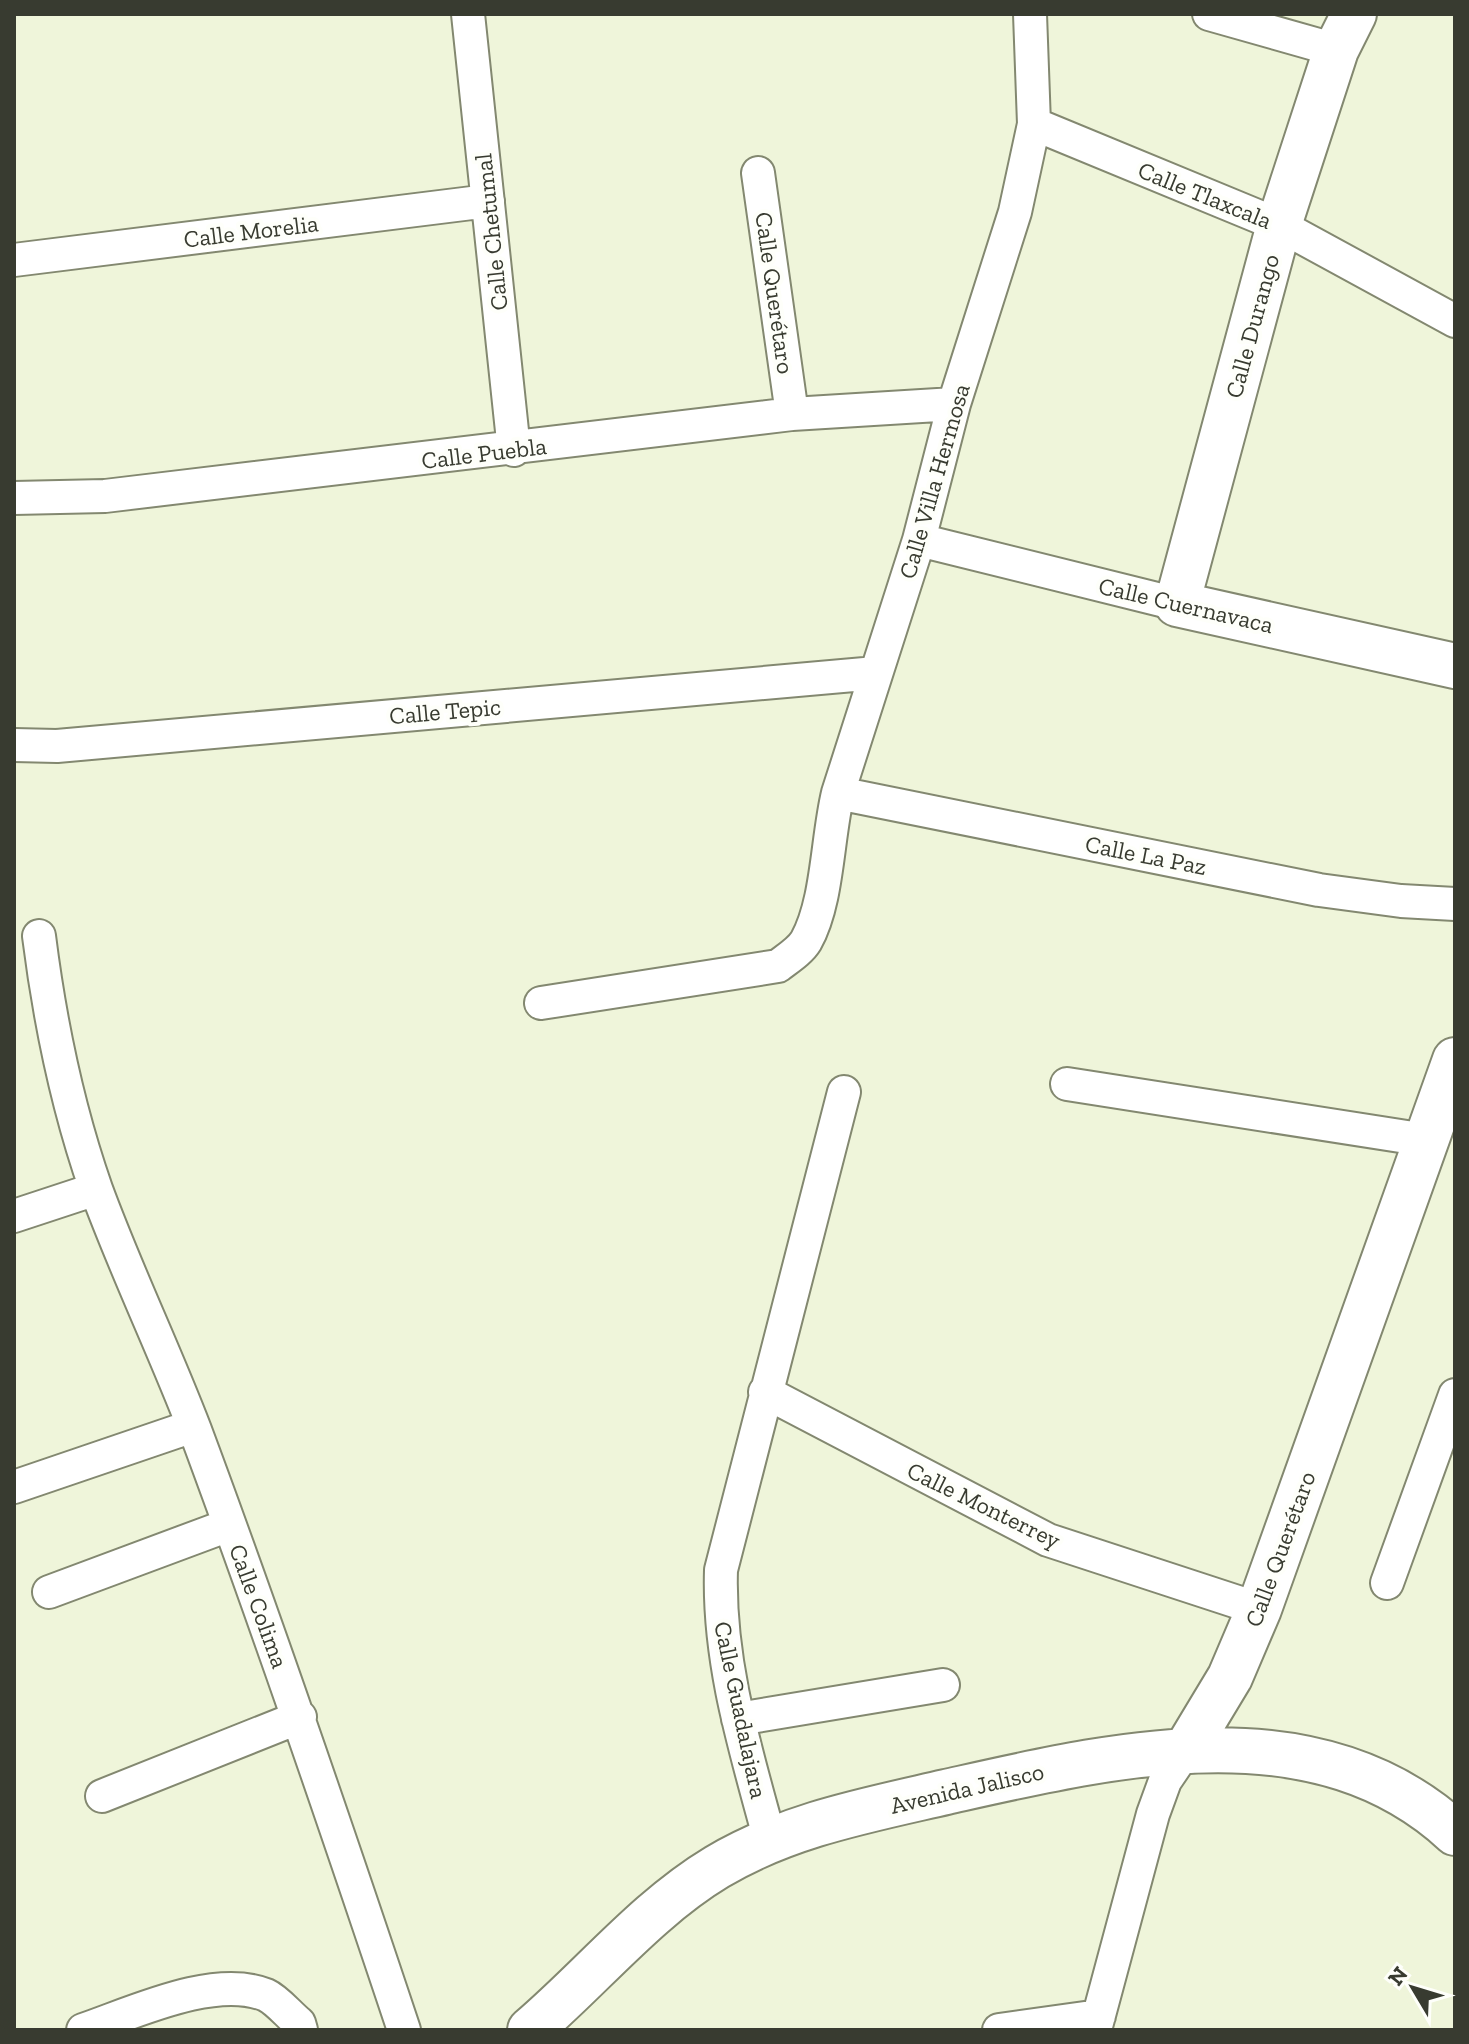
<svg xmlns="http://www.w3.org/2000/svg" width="1469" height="2044" font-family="'Zilla Slab',serif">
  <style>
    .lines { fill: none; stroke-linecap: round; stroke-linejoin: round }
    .street-casing { stroke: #838870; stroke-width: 36 }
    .secondary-casing { stroke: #838870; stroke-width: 48 }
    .street { stroke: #fff; stroke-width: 32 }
    .secondary { stroke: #fff; stroke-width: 44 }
    .labels { text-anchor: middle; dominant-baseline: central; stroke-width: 8; stroke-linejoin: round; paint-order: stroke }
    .street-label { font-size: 24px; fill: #383b30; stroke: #fefffa }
  </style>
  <rect width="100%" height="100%" fill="#eff5da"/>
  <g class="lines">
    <g class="street-casing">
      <path id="street" d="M468 14 514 450
        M1209 14 1336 50
        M1034 124 1279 225 1455 321
        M758 173 792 414
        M14 260 488 201
        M14 498 105 496 792 414 954 404
        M919 540 1177 604
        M14 745 57 746 876 673
        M838 793 1319 890 1401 901 1455 904
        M39 936C50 1023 67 1106 96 1189 126 1271 164 1349 195 1430 269 1629 337 1829 404 2030
        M541 1003 778 966C787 959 800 951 806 941 828 902 827 838 838 793L919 540 954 404 1015 212 1034 124 1030 14
        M1067 1084 1426 1140
        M14 1216 96 1189
        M765 1392 1048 1540 1259 1609
        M14 1487 193 1426
        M1387 1583 1455 1395
        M49 1592 229 1525
        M738 1719 943 1685
        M102 1796 300 1717
        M770 1840C746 1751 718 1663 721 1570L844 1092
        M83 2030C133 2013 214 1974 266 1995 277 2000 289 2015 299 2023L301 2030
        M999 2030 1099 2016
        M1095 2030 1153 1814 1165 1781 1186 1750"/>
    </g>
    <g class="secondary-casing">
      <path id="secondary" d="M1354 14 1336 50 1279 225 1177 604 1455 666
        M1186 1750 1230 1677 1259 1609 1455 1060
        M530 2030C592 1977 647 1909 717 1867 787 1825 868 1810 946 1792 1111 1755 1315 1704 1455 1833"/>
    </g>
    <use href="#street" class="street"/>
    <use href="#secondary" class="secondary"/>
  </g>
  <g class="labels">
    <g class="street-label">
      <text transform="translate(1205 195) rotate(22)">Calle Tlaxcala</text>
      <text transform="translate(251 231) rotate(-7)">Calle Morelia</text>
      <text transform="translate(491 232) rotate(-96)">Calle Chetumal</text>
      <text transform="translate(775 293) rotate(82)">Calle Querétaro</text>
      <text transform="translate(1252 326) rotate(-75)">Calle Durango</text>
      <text transform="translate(484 453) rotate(-7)">Calle Puebla</text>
      <text transform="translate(934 481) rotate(-74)">Calle Villa Hermosa</text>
      <text transform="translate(1186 605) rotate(13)">Calle Cuernavaca</text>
      <text transform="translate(445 711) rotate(-5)">Calle Tepic</text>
      <text transform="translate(1146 855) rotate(11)">Calle La Paz</text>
      <text transform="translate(984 1505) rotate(26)">Calle Monterrey</text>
      <text transform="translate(1280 1549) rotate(-70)">Calle Querétaro</text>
      <text transform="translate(259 1606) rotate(70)">Calle Colima</text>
      <text transform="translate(741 1710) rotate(78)">Calle Guadalajara</text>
      <text transform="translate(967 1788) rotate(-13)">Avenida Jalisco</text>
    </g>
  </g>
  <rect width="1469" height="2044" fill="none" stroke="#383b30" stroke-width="32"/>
  <g transform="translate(1413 1988) rotate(308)" stroke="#fefffa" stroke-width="6" paint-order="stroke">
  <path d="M0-6L14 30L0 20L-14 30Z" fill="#383b30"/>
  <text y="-12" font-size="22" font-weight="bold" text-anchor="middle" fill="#383b30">N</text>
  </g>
</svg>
